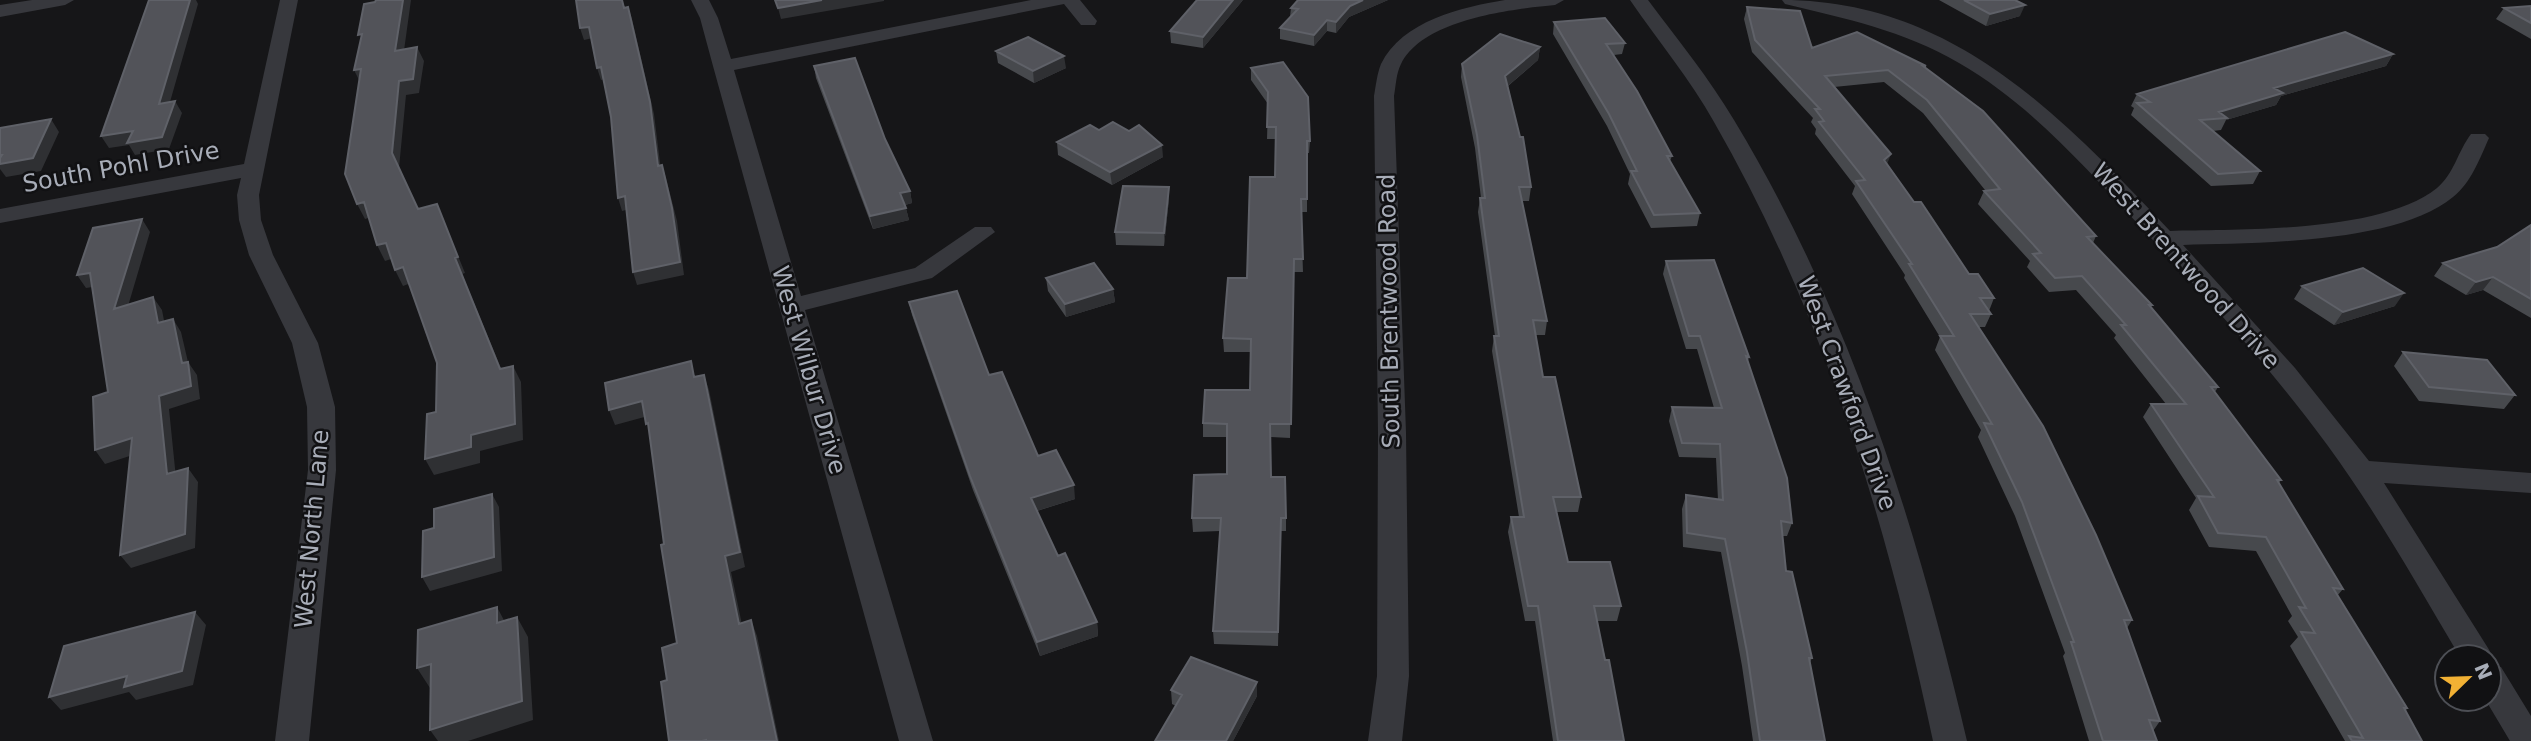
<svg xmlns="http://www.w3.org/2000/svg" width="2531" height="741" font-family="'DejaVu Sans',sans-serif">
  <style>
    .lines { fill: none; stroke-linecap: round; stroke-linejoin: round }
    .minor { fill: #37383d; fill-rule: evenodd }
    .wall { fill: #47494d }
    .shaded-wall { fill: #2f3033 }
    .building { fill: #525359; stroke: #5f6168; stroke-width: 2 }
    .labels { text-anchor: middle; dominant-baseline: central; stroke-width: 5; stroke-linejoin: round; paint-order: stroke }
    .street-label { font-size: 24px; fill: #a8adb8; stroke: #111113 }
  </style>
  <rect width="100%" height="100%" fill="#161618"/>
  <g class="lines">
    <path class="minor" d="M32 0H74L65 5 0 17V5Z
      M280 0H298L259 195 261 220 273 255 318 343 335 407 336 470 309 741H275L308 470 307 407 292 343 249 255 239 220 237 195 241 178 0 223V209L244 164Z
      M691 0H709L718 18 731 59 1031 0H1080L1097 21 1095 25H1081L1064 4 734 70 801 296 915 268 975 227H991L995 232 932 278 805 310 933 741H899L713 66 700 18Z
      M1505 0H1564L1555 5C1512 9 1423 19 1401 64 1396 74 1396 85 1394 96L1406 433 1409 676 1402 741H1368L1377 676 1378 433 1374 96C1376 85 1377 74 1381 64 1402 21 1462 7 1505 0Z
      M1630 0H1648C1678 40 1709 78 1734 120 1850 312 1916 524 1967 741H1933C1887 525 1825 315 1714 122 1690 79 1658 41 1630 0Z
      M1782 0C1953 0 2061 116 2170 231 2241 229 2381 233 2437 188 2454 174 2458 151 2471 134H2485L2489 138C2480 158 2471 183 2453 197 2397 244 2254 243 2183 245L2295 368 2369 461 2531 473V493L2384 483 2488 648 2493 657 2490 664 2501 667 2531 716V741H2510L2485 699H2489V657H2460C2418 586 2377 513 2328 446 2271 368 2205 296 2139 225 2084 166 2030 104 1959 63 1902 30 1847 19 1785 4Z"/>
  </g>
  <path class="wall" d="M1243 0 1203 48 1171 43 1170 31Z
    M1298 0H1388L1349 17 1336 33 1327 31 1314 46 1280 39V28L1290 17 1291 8Z
    M1939 0H2015L2020 16 1986 26Z
    M2531 6V39L2496 19 2504 8Z
    M1747 7 1812 48 1926 66 1925 68 2096 236 2093 243 2152 305 2151 307 2218 387 2215 392 2281 480 2279 483 2343 589 2337 596 2407 708 2406 711 2422 741H2345L2290 646 2298 637 2288 621 2292 616 2256 551 2209 547 2189 510 2196 498 2143 417 2151 404H2166L2114 338 2116 335 2076 290 2049 292 2027 267 2030 261 1978 204 1984 191 1985 190 1923 113 1884 82 1834 87 1914 202 1969 274 1994 298 1989 311 1991 314 1985 327H1979L2132 620 2127 628 2160 721 2153 731 2157 741H2089L2063 656 2065 653 2015 516 1978 437 1981 430 1935 350 1940 337 1904 278 1905 275 1852 194 1855 186 1815 134 1816 129 1811 122 1813 118 1752 52 1744 19Z
    M1554 22 1625 43 1622 54 1614 55 1672 156 1670 161 1700 213 1697 226 1651 228 1628 184 1630 174 1607 126 1553 34Z
    M1540 47 1538 60 1508 86 1531 187 1529 201H1522L1547 321 1545 335H1536L1543 377 1581 497 1578 512H1557L1568 562 1621 606 1617 621H1597L1624 741H1553L1535 621H1525L1508 532 1511 517H1519L1492 351 1494 336H1495L1478 212 1480 198H1481L1475 148 1461 77 1462 64Z
    M996 51 1066 68 1034 83 998 63Z
    M2393 54 2386 66 2281 96 2276 105 2226 120 2221 130 2213 131 2260 171 2253 184 2211 186 2131 115 2134 108 2131 106 2137 94Z
    M814 66 885 139 910 191 912 203 905 205 909 220 873 229 816 78Z
    M1251 68 1310 141 1309 153H1307V212H1301L1303 272H1293L1290 438 1271 437V477L1286 518V531H1281L1278 646 1214 644 1213 631 1220 531 1193 532 1192 518 1227 474V437H1203V423L1250 390 1251 352H1224L1223 338 1247 278 1275 177 1276 139H1267L1268 104 1251 80Z
    M1099 130 1129 131 1163 157 1112 185 1058 155 1057 142Z
    M1169 187V199L1164 246 1116 245 1115 232Z
    M2531 225V318L2483 290 2466 295 2434 276 2443 263 2497 247Z
    M1666 261 1749 357 1748 361 1792 523 1787 536H1782L1786 571 1812 658 1810 662 1825 741H1753L1742 666 1721 552 1683 547 1682 509 1686 495 1718 500 1716 458 1679 457 1669 421 1672 407 1714 408 1697 349H1686L1663 274Z
    M1046 278 1113 289 1115 302 1066 317 1048 291Z
    M2302 286 2395 306 2334 325 2294 299Z
    M909 302 989 375 1038 456 1075 499 1037 511 1058 556 1097 622 1098 636 1040 656 973 490 912 315Z
    M2403 352 2515 395 2504 409 2419 401 2394 366Z
    M1171 690 1257 696 1233 741H1155L1176 706 1172 704Z"/>
  <path class="shaded-wall" d="M190 0H196L198 4 166 116 159 104Z
    M403 0H411L402 65 395 51Z
    M822 0H884V1L781 19 778 8Z
    M1233 0H1243L1203 48V37Z
    M1363 0H1388L1349 17 1336 33V22L1350 6Z
    M2025 5 2020 16 1986 26 1990 14Z
    M628 7 632 19 654 114 662 179 658 166Z
    M1327 20V31L1314 46V35Z
    M589 27 593 38 584 40 580 28Z
    M417 47 424 61 419 93 406 95 399 168 392 153 399 81Z
    M1540 47 1538 60 1504 89 1505 76Z
    M2393 54 2386 66 2281 96 2276 105 2226 120 2227 118 2219 112 2274 88Z
    M1064 56 1066 68 1034 83 1033 71Z
    M601 67 605 79 601 80 597 68Z
    M361 69V84L354 70Z
    M175 101 182 113 169 149 135 155 129 145 109 148 101 136Z
    M51 119 59 132 41 171 6 177 0 169V155Z
    M1162 145 1163 157 1112 185 1110 172Z
    M1891 154 1886 167 1884 160Z
    M662 165 666 178 677 221 684 275 637 285 633 272Z
    M1169 187V199L1164 246V233Z
    M910 191 912 203 902 206 900 193Z
    M625 196 630 209 622 211 618 198Z
    M364 202 372 217 365 219 357 204Z
    M437 204 465 273 462 274 508 385 500 369 455 258Z
    M906 208 909 220 873 229 870 216Z
    M142 219 150 232 123 323 114 309Z
    M386 243 394 258 385 261 377 245Z
    M403 267 411 283 403 286 395 270Z
    M90 273 99 286 86 288 77 275Z
    M2493 277 2483 290 2466 295 2476 282Z
    M1113 289 1115 302 1066 317 1065 304Z
    M2404 293 2395 306 2334 325 2343 312Z
    M153 297 162 310 167 336 158 323Z
    M173 319 181 332 188 362 197 375 200 399 169 409 177 488 167 474 159 396 182 363Z
    M513 366 521 382 523 440 480 451V463L434 475 425 459Z
    M704 375 709 390 745 567 731 572 745 639 739 624 725 556Z
    M642 401 648 416 615 425 609 410Z
    M132 438 142 452 105 464 95 450Z
    M188 468 198 482 195 548 131 568 120 555Z
    M1074 485 1075 499 1033 512 1031 498Z
    M492 494 499 507 502 571 430 591 422 577Z
    M497 607 507 626 497 623Z
    M195 612 206 625 193 685 136 700 129 692 61 710 49 697Z
    M517 617 528 637 533 720 468 741H438L430 730Z
    M751 620 757 636 779 741H777Z
    M1097 622 1098 636 1040 656 1037 642Z
    M431 664 443 684 430 688 417 668Z
    M1257 682V696L1233 741H1226Z"/>
  <path class="building" d="M149 0H190L159 104 175 101 162 137 127 143 133 131 101 136Z
    M376 0H403L395 51 417 47 413 79 399 81 392 153 418 209 437 204 458 257 455 258 500 369 513 366 515 424 471 435V447L425 459 427 414 436 412 437 363 403 267 395 270 386 243 377 245 364 202 357 204 345 174 361 69 354 70 362 34 358 35 364 4 375 2Z
    M576 0H622L624 8 628 7 650 102 658 166 662 165 672 208 680 262 633 272 625 196 618 198 611 117 601 67 597 68 589 27 580 28Z
    M775 0H822L778 8Z
    M1197 0H1233L1203 37 1170 31Z
    M1298 0H1363L1350 6 1336 22 1327 20 1314 35 1280 28 1298 9 1291 8Z
    M1964 0H2015L2025 5 1990 14Z
    M2531 6V23L2504 8Z
    M1747 7 1800 11 1812 48 1857 32 1926 66H1923L1983 111 2096 236 2087 237 2152 305H2149L2218 387H2211L2281 480H2277L2343 589 2333 588 2407 708H2404L2422 741H2352L2349 736 2363 738 2301 632 2315 633 2299 607 2306 608 2266 537 2218 533 2198 496 2214 497 2151 404H2186L2121 325H2126L2082 276 2055 278 2033 254 2041 253 1984 191 2000 189 1927 100 1888 70 1825 76 1891 154 1884 160 1914 202H1921L1969 274H1978L1994 298H1980L1991 314H1970L2043 426 2096 535 2132 620H2124L2160 721 2149 720 2157 741H2103L2071 642H2074L2022 502 1984 423 1992 424 1940 336H1954L1909 264H1912L1856 181 1865 180 1819 122 1824 121 1815 109H1820L1755 40Z
    M1605 18 1625 43 1606 44 1637 91 1672 156H1667L1700 213 1654 215 1631 171H1637L1609 114 1554 22Z
    M2345 32 2393 54 2274 88 2283 93 2219 112 2227 118 2200 120 2260 171 2218 174 2137 103 2150 102 2137 94Z
    M1500 34 1540 47 1505 76 1520 137H1523L1531 187H1519L1547 321 1533 320 1543 377H1555L1581 497H1553L1568 562H1610L1621 606H1594L1605 660H1609L1624 741H1558L1538 606H1528L1511 517H1524L1494 336H1499L1480 198H1485L1477 135 1462 64Z
    M1028 37 1064 56 1033 71 996 51Z
    M855 58 885 139 910 191 900 193 906 208 870 216 814 66Z
    M1283 62 1308 97 1310 141H1307V199H1301L1303 259H1294L1291 424H1270L1271 477H1285L1286 518H1281L1278 632 1213 631 1221 518H1192L1194 475 1227 474V424L1203 423 1205 390H1250L1251 339 1223 338 1228 278H1247L1250 177H1275L1276 127H1267L1268 92 1251 68Z
    M51 119 33 158 0 164V158L2 155H0V128Z
    M1113 122 1129 131 1139 125 1162 145 1110 172 1057 142 1090 125 1099 130Z
    M1123 186 1169 187 1164 233 1115 232Z
    M142 219 114 309 153 297 158 323 173 319 182 363 188 362 191 386 159 396 167 474 188 468 185 534 120 555 132 438 95 450 93 397 108 392 90 273 77 275 93 228Z
    M2531 225V299L2493 277 2476 282 2443 263 2497 247Z
    M1714 260 1749 357 1746 356 1787 478 1792 523 1781 521 1786 571 1792 572 1812 658H1809L1825 741H1760L1747 652 1725 539 1687 533 1686 495 1723 500 1720 444 1682 443 1672 407 1722 408 1700 336H1689L1666 261Z
    M1094 263 1113 289 1065 304 1046 278Z
    M2363 268 2404 293 2343 312 2302 286Z
    M957 291 989 375 1002 372 1038 456 1056 450 1074 485 1031 498 1058 556 1065 553 1097 622 1037 642 970 476 909 302Z
    M2403 352 2487 360 2515 395 2429 387Z
    M691 361 694 377 704 375 740 552 725 556 739 624 751 620 777 741H706V740L702 741H669L661 682 667 680 662 648 677 643 661 545 664 544 648 423 646 424 642 401 609 410 605 383Z
    M492 494 494 557 422 577 423 531 434 528V509Z
    M497 607V623L517 617 522 701 430 730 431 664 417 668 418 630Z
    M195 612 182 671 124 687 127 676 49 697 64 646Z
    M1191 657 1257 682 1226 741H1155L1182 695 1171 690Z"/>
  <g class="labels">
    <g class="street-label">
      <text transform="translate(121 167) rotate(-10)">South Pohl Drive</text>
      <text transform="translate(2186 266) rotate(48)">West Brentwood Drive</text>
      <text transform="translate(1389 311) rotate(-91)">South Brentwood Road</text>
      <text transform="translate(809 370) rotate(74)">West Wilbur Drive</text>
      <text transform="translate(1847 393) rotate(70)">West Crawford Drive</text>
      <text transform="translate(312 529) rotate(-85)">West North Lane</text>
    </g>
  </g>
  <g transform="translate(2468 678) rotate(67)"><circle r="33" fill="#111113" stroke="#4d4f55" stroke-width="2"/>
  <path d="M0-5L12 26L0 18L-12 26Z" fill="#f2b134"/>
  <text y="-10" font-size="19" font-weight="bold" text-anchor="middle" fill="#a8adb8">N</text>
  </g>
</svg>
